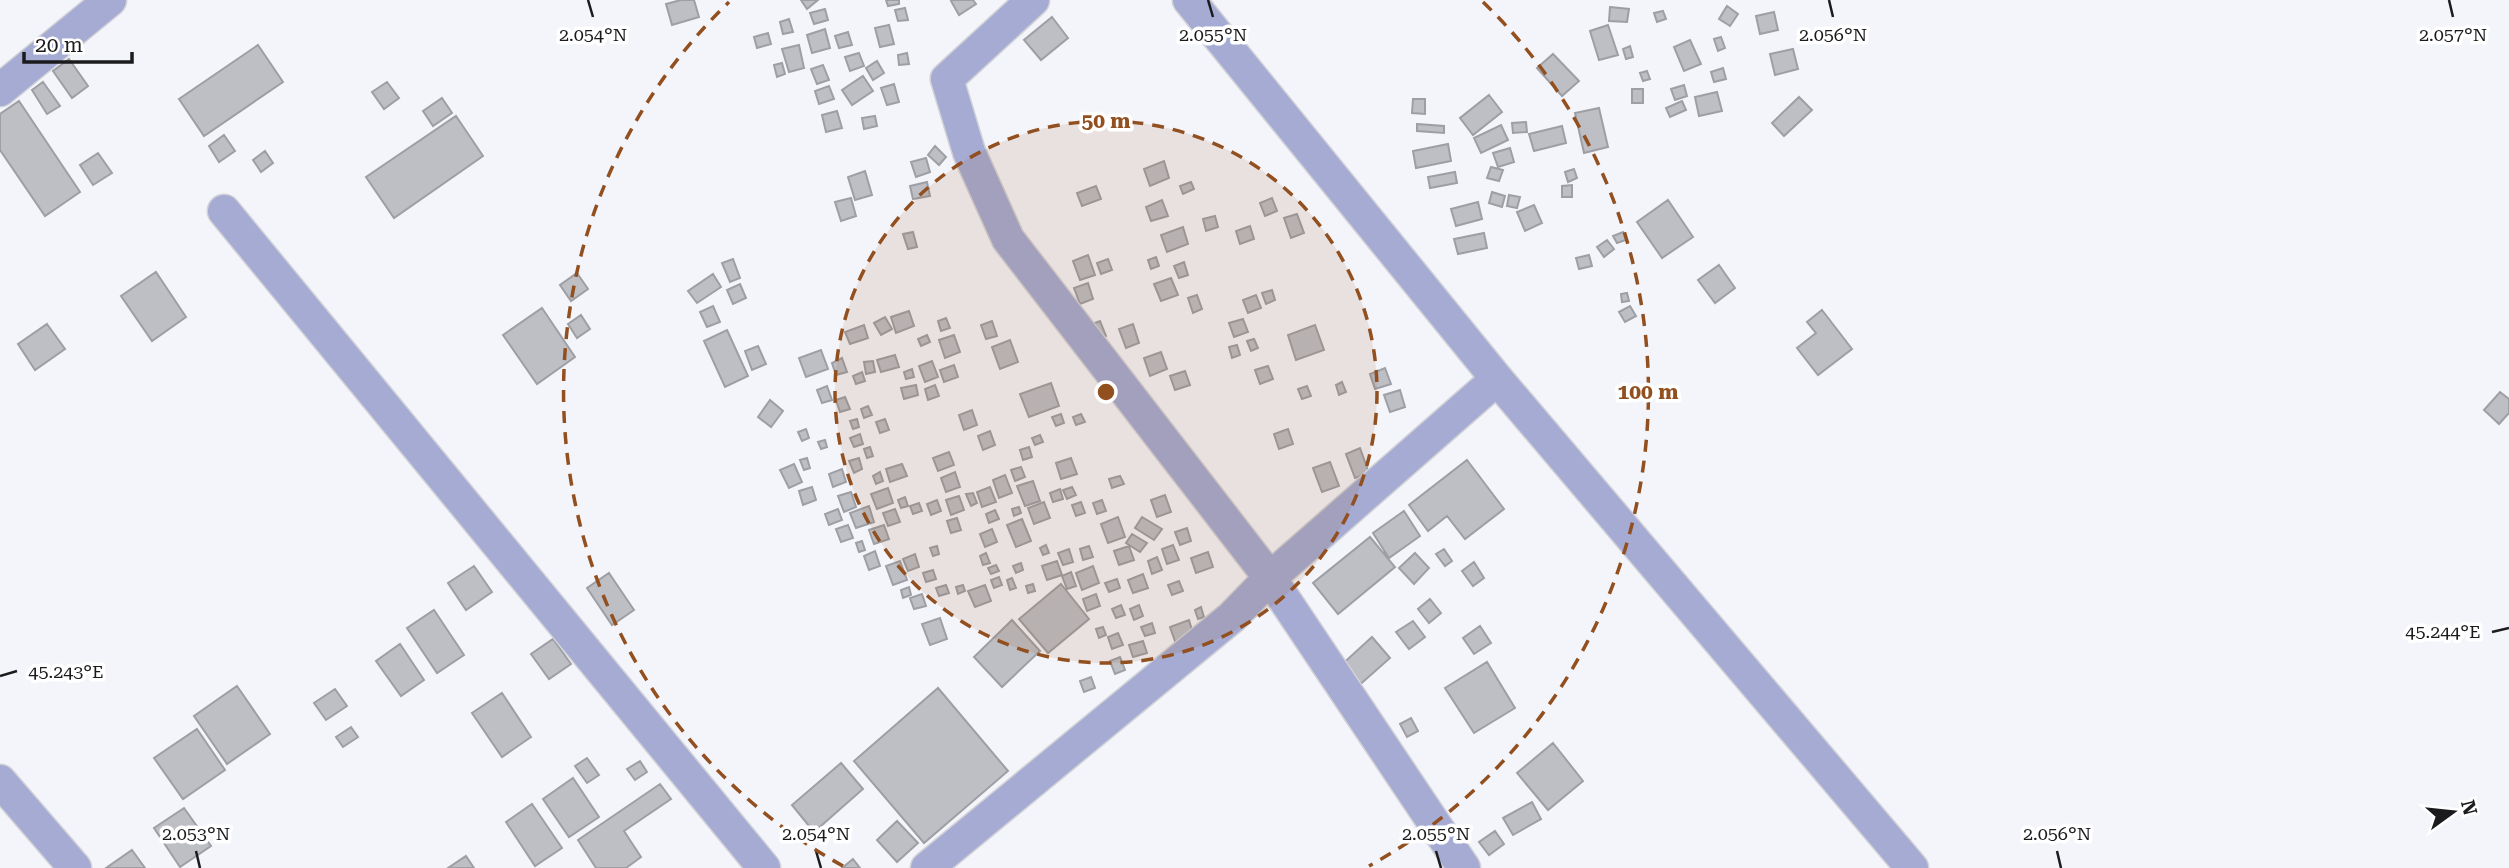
<svg xmlns="http://www.w3.org/2000/svg" width="2509" height="868" font-family="'Roboto Serif',serif">
  <style>
    .building { fill: #bebfc5; stroke: #9e9fa4; stroke-width: 2 }
    .lines { fill: none; stroke-linecap: round; stroke-linejoin: round }
    .minor-casing { stroke: #d1d2d7; stroke-width: 35 }
    .minor { stroke: #a5abd3; stroke-width: 32 }
    .ticks { fill: none; stroke: #1b1b1d; stroke-width: 2.5 }
    .ring { fill: none; stroke: #924f1f; stroke-width: 3.5; stroke-dasharray: 12 9 }
    .ticks-label { font-size: 18px; text-anchor: middle; fill: #1b1b1d; stroke: #fff; stroke-width: 7; stroke-linejoin: round; paint-order: stroke }
    .centre { fill: #924f1f; stroke: #fff; stroke-width: 3.5 }
    .ring-label { font-size: 21px; text-anchor: middle; font-weight: bold; fill: #924f1f; stroke: #fff; stroke-width: 7; stroke-linejoin: round; paint-order: stroke }
  </style>
  <rect width="100%" height="100%" fill="#f4f5fa"/>
  <path class="building" d="M681 0H694L699 17 672 25 666 4Z
    M801 0H818L807 9Z
    M886 0H899V4L888 6Z
    M953 0H973L976 4 959 15 951 1Z
    M1727 6 1738 14 1730 26 1719 19Z
    M1610 7 1629 9 1627 22 1609 21Z
    M905 8 908 20 898 21 895 10Z
    M825 9 828 20 814 24 810 13Z
    M1663 11 1666 19 1657 22 1654 13Z
    M1774 12 1778 30 1760 34 1756 16Z
    M1052 17 1068 38 1041 60 1024 40Z
    M789 19 793 32 783 34 780 22Z
    M889 25 894 44 880 47 875 28Z
    M1608 25 1618 55 1599 60 1590 31Z
    M825 29 830 48 812 53 807 35Z
    M848 32 852 45 839 48 835 36Z
    M768 33 771 44 757 48 754 37Z
    M1721 37 1725 48 1718 51 1714 39Z
    M1690 40 1701 64 1684 71 1674 47Z
    M258 45 283 82 204 136 179 99Z
    M799 45 804 68 789 72 782 49Z
    M1630 46 1633 57 1626 59 1623 49Z
    M1793 49 1798 69 1775 75 1770 54Z
    M859 53 864 66 850 71 845 57Z
    M907 53 909 64 899 65 898 55Z
    M1553 54 1579 81 1562 96 1537 68Z
    M69 59 88 86 72 98 53 71Z
    M877 61 884 73 873 80 866 68Z
    M782 63 785 74 777 77 774 65Z
    M823 65 829 80 817 84 811 69Z
    M1723 68 1726 79 1714 82 1711 72Z
    M1647 71 1650 79 1643 81 1640 73Z
    M863 76 873 91 852 105 842 90Z
    M43 82 60 106 47 114 32 90Z
    M387 82 399 98 384 109 372 92Z
    M894 84 899 102 887 105 881 88Z
    M1684 85 1687 96 1675 100 1671 89Z
    M829 86 834 99 819 104 815 91Z
    M1632 89H1643V103H1632Z
    M1717 92 1722 111 1699 116 1695 97Z
    M1489 95 1502 112 1473 135 1460 118Z
    M1799 97 1812 110 1784 136 1772 123Z
    M442 98 452 113 433 126 423 111Z
    M1413 99H1425V114L1412 113Z
    M19 101 80 192 45 216 0 150V114Z
    M1682 101 1686 110 1670 117 1666 108Z
    M1599 108 1608 147 1584 153 1575 113Z
    M837 111 842 128 826 132 822 115Z
    M456 116 483 156 394 218 366 177Z
    M875 116 877 126 864 129 862 118Z
    M1526 122 1527 132 1513 133 1512 123Z
    M1417 124 1444 126V133L1417 131Z
    M1501 125 1508 140 1481 153 1474 138Z
    M1562 126 1566 143 1534 151 1529 134Z
    M224 135 235 151 219 162 209 146Z
    M1448 144 1451 161 1416 168 1413 151Z
    M935 146 946 157 939 165 928 155Z
    M1510 148 1514 162 1498 167 1493 153Z
    M265 151 273 163 261 172 253 160Z
    M98 153 112 173 93 185 80 165Z
    M926 158 930 172 916 177 911 162Z
    M1164 161 1169 178 1150 186 1144 169Z
    M1491 167 1503 170 1499 181 1487 178Z
    M1574 169 1577 178 1568 182 1565 172Z
    M865 171 872 195 855 200 848 177Z
    M1455 172 1457 183 1430 188 1428 177Z
    M927 182 930 196 913 199 910 186Z
    M1191 182 1194 189 1183 194 1180 186Z
    M1572 185V197H1562V186Z
    M1096 186 1101 199 1082 206 1077 193Z
    M1492 192 1505 196 1502 207 1489 203Z
    M1509 195 1520 197 1517 208 1507 206Z
    M851 198 856 216 841 221 835 202Z
    M1272 198 1277 211 1265 216 1260 203Z
    M1162 200 1168 216 1151 221 1146 207Z
    M1668 200 1693 237 1662 258 1637 222Z
    M1478 202 1482 219 1456 226 1451 209Z
    M1534 205 1542 223 1525 231 1517 212Z
    M1297 214 1304 233 1291 238 1284 218Z
    M1215 216 1218 227 1206 231 1203 219Z
    M1250 226 1254 239 1240 244 1236 231Z
    M1183 227 1188 244 1167 252 1161 235Z
    M913 232 917 247 908 249 903 234Z
    M1623 232 1626 240 1617 243 1613 236Z
    M1484 233 1487 248 1458 254 1454 239Z
    M1607 240 1614 249 1604 257 1597 247Z
    M1088 255 1095 275 1080 280 1073 261Z
    M1589 255 1592 266 1579 269 1576 258Z
    M1156 257 1159 266 1151 269 1148 260Z
    M733 259 740 278 730 282 722 263Z
    M1108 259 1112 270 1101 274 1097 263Z
    M1184 262 1188 275 1179 278 1174 266Z
    M1719 265 1735 288 1715 303 1698 280Z
    M156 272 186 317 152 341 121 296Z
    M577 273 588 289 571 301 560 285Z
    M713 274 721 287 697 303 688 291Z
    M1171 278 1178 295 1161 301 1154 284Z
    M1088 283 1093 299 1080 304 1074 288Z
    M740 284 746 298 733 304 727 290Z
    M1272 290 1275 300 1266 304 1262 293Z
    M1627 293 1629 301 1622 302 1621 294Z
    M1197 295 1202 309 1193 313 1188 298Z
    M1256 295 1261 308 1248 313 1243 300Z
    M713 306 720 322 707 327 700 312Z
    M1630 306 1636 316 1625 322 1619 312Z
    M542 308 575 357 537 384 503 335Z
    M1822 310 1852 349 1818 375 1797 348 1816 333 1807 322Z
    M909 311 914 326 896 333 891 317Z
    M581 315 590 329 577 338 568 324Z
    M885 317 892 329 881 335 874 323Z
    M946 318 950 328 941 331 938 321Z
    M1243 319 1248 332 1234 337 1229 323Z
    M992 321 997 336 986 339 981 325Z
    M1100 321 1106 336 1090 342 1084 327Z
    M47 324 65 349 35 370 18 344Z
    M1133 324 1139 343 1126 348 1119 329Z
    M864 325 868 338 850 344 845 332Z
    M1315 325 1324 350 1296 360 1288 335Z
    M727 330 748 376 725 387 704 341Z
    M927 335 930 342 921 346 918 339Z
    M954 335 960 352 945 358 939 340Z
    M1254 339 1258 348 1251 351 1247 341Z
    M1010 340 1018 362 1000 369 992 347Z
    M1237 345 1240 355 1232 358 1229 347Z
    M758 346 766 364 752 370 745 351Z
    M821 350 828 369 806 377 799 358Z
    M1161 352 1167 369 1150 376 1144 358Z
    M895 355 899 367 881 372 877 360Z
    M842 358 847 372 836 375 832 363Z
    M873 361 875 372 866 374 864 362Z
    M932 361 938 377 925 382 919 366Z
    M954 365 958 377 944 382 940 370Z
    M1268 366 1273 379 1260 384 1255 370Z
    M1385 368 1391 384 1375 389 1370 374Z
    M912 369 914 377 906 379 904 372Z
    M1185 371 1190 385 1175 390 1170 376Z
    M862 372 865 381 856 384 853 376Z
    M1342 382 1346 392 1339 395 1336 385Z
    M1051 383 1059 406 1029 417 1020 394Z
    M916 385 918 395 904 399 901 388Z
    M935 385 939 396 928 400 925 389Z
    M827 386 832 400 822 403 817 390Z
    M1307 386 1311 396 1302 399 1298 389Z
    M1400 390 1405 407 1390 412 1384 395Z
    M2500 392 2509 399V413L2499 424 2484 410Z
    M845 397 850 409 840 412 836 400Z
    M770 400 783 411 771 427 758 417Z
    M868 406 872 415 864 418 861 409Z
    M972 410 977 425 964 430 959 415Z
    M1061 414 1064 423 1056 426 1052 417Z
    M1081 414 1085 422 1076 425 1073 417Z
    M857 419 859 427 853 429 850 421Z
    M885 419 889 430 880 433 876 422Z
    M806 429 809 438 802 441 798 432Z
    M1288 429 1293 444 1279 449 1274 434Z
    M990 431 995 445 983 450 978 436Z
    M860 434 863 444 854 447 850 438Z
    M1040 435 1043 442 1035 445 1032 438Z
    M825 440 827 447 821 449 818 442Z
    M870 447 873 456 867 458 864 449Z
    M1029 447 1032 457 1023 460 1020 450Z
    M1360 448 1369 473 1355 478 1346 454Z
    M949 452 954 465 938 471 933 458Z
    M807 458 810 468 804 470 800 460Z
    M859 458 862 469 854 473 849 461Z
    M1071 458 1077 474 1061 479 1056 463Z
    M1467 460 1504 509 1465 539 1447 516 1428 531 1409 505Z
    M1330 462 1339 486 1322 492 1313 468Z
    M794 464 802 482 789 488 780 470Z
    M902 464 907 476 890 482 886 469Z
    M1021 467 1025 477 1015 481 1011 470Z
    M842 469 846 482 833 487 829 474Z
    M880 472 883 481 876 484 873 476Z
    M955 472 960 487 946 492 941 478Z
    M1005 475 1012 493 999 498 993 480Z
    M1120 476 1124 484 1112 488 1109 479Z
    M1033 481 1040 501 1025 506 1017 486Z
    M812 487 816 500 803 505 799 491Z
    M990 487 996 502 982 507 977 492Z
    M1072 487 1076 495 1067 499 1063 490Z
    M888 488 893 503 877 509 871 494Z
    M1060 489 1063 499 1053 502 1050 493Z
    M851 492 856 507 844 512 838 496Z
    M973 493 977 503 971 506 966 494Z
    M1165 495 1171 512 1157 517 1151 500Z
    M959 496 964 510 951 515 946 500Z
    M905 497 908 506 901 508 898 500Z
    M937 500 941 511 931 515 927 504Z
    M1102 500 1106 511 1097 514 1093 503Z
    M1044 502 1050 518 1034 524 1028 508Z
    M1081 502 1085 513 1076 516 1072 505Z
    M919 503 922 511 913 514 910 506Z
    M869 506 874 522 856 528 850 513Z
    M1019 507 1021 513 1014 516 1012 509Z
    M838 509 842 520 829 525 825 514Z
    M895 509 900 522 888 526 883 513Z
    M995 510 999 519 989 523 986 514Z
    M1404 511 1420 536 1389 558 1373 533Z
    M1118 517 1125 537 1108 543 1101 524Z
    M1142 517 1162 529 1154 540 1135 528Z
    M957 518 961 530 951 533 947 521Z
    M1022 519 1031 541 1016 547 1007 525Z
    M848 525 853 538 841 542 836 529Z
    M884 525 889 539 874 544 869 530Z
    M1187 528 1191 541 1180 545 1175 532Z
    M992 529 997 542 985 547 980 534Z
    M1132 534 1147 543 1140 552 1126 543Z
    M1370 537 1395 567 1338 614 1313 583Z
    M862 541 865 550 859 552 856 543Z
    M1046 545 1049 553 1043 555 1040 548Z
    M1173 545 1179 560 1167 564 1162 549Z
    M937 546 939 554 933 556 930 548Z
    M1089 546 1093 557 1083 560 1080 549Z
    M1129 546 1134 560 1119 565 1114 551Z
    M1069 549 1073 562 1063 565 1058 553Z
    M1444 549 1452 561 1445 566 1436 554Z
    M875 551 880 566 869 570 864 556Z
    M1208 552 1213 567 1196 573 1191 558Z
    M986 553 990 563 983 565 980 556Z
    M1415 553 1429 568 1414 584 1399 568Z
    M915 554 919 567 908 571 903 559Z
    M1157 557 1162 570 1152 574 1148 561Z
    M900 561 907 580 893 585 886 566Z
    M1057 561 1062 575 1047 580 1042 566Z
    M1474 562 1484 578 1473 586 1462 571Z
    M1021 563 1023 570 1016 573 1013 566Z
    M996 565 999 571 991 574 988 568Z
    M474 566 492 592 466 610 448 583Z
    M1093 566 1099 583 1082 590 1076 573Z
    M933 570 936 579 926 582 923 573Z
    M1071 572 1076 586 1067 589 1062 576Z
    M609 573 634 610 612 625 587 588Z
    M1143 574 1148 588 1133 593 1128 580Z
    M999 577 1002 585 994 588 991 580Z
    M1012 578 1016 588 1010 590 1007 580Z
    M1117 579 1120 588 1109 592 1105 583Z
    M1179 581 1183 591 1172 595 1168 585Z
    M1033 584 1035 591 1028 593 1026 586Z
    M1061 584 1089 619 1048 653 1019 619Z
    M946 585 949 593 939 596 936 588Z
    M963 585 965 591 958 594 956 587Z
    M985 585 991 601 975 607 968 591Z
    M909 587 911 595 903 598 901 590Z
    M922 594 926 606 914 609 910 598Z
    M1096 594 1100 606 1087 611 1083 599Z
    M1430 599 1441 613 1429 623 1418 609Z
    M1121 605 1125 615 1116 618 1112 609Z
    M1139 605 1143 616 1134 620 1130 609Z
    M1201 607 1204 617 1198 619 1195 610Z
    M434 610 464 655 437 673 407 628Z
    M940 618 947 639 930 645 922 624Z
    M1012 620 1040 651 1002 687 974 657Z
    M1189 620 1194 637 1176 644 1170 627Z
    M1413 621 1425 637 1409 649 1396 632Z
    M1152 623 1155 633 1145 636 1141 627Z
    M1480 626 1491 643 1474 654 1463 638Z
    M1103 627 1106 635 1099 638 1096 629Z
    M1118 633 1123 645 1112 649 1108 637Z
    M1372 637 1390 658 1356 688 1338 668Z
    M553 639 571 664 549 679 531 654Z
    M1143 641 1147 653 1133 657 1129 645Z
    M400 644 424 680 401 696 376 661Z
    M1120 657 1125 670 1115 674 1110 661Z
    M1487 662 1515 708 1474 733 1445 688Z
    M1091 677 1095 688 1084 692 1080 681Z
    M237 686 270 734 227 764 194 716Z
    M938 688 1008 771 924 843 854 761Z
    M335 689 347 706 326 720 314 703Z
    M502 693 531 737 502 757 472 713Z
    M1411 718 1418 731 1407 737 1400 724Z
    M351 727 358 737 343 747 336 737Z
    M197 729 225 770 183 799 154 758Z
    M1553 743 1583 781 1548 810 1517 773Z
    M587 758 599 775 587 783 575 766Z
    M640 761 647 772 635 780 627 769Z
    M841 763 863 789 814 832 792 805Z
    M573 778 599 817 569 837 543 799Z
    M660 784 671 799 624 831 641 857 626 868H596L578 840Z
    M1532 802 1541 819 1513 835 1503 818Z
    M532 804 562 848 535 866 506 822Z
    M184 808 211 846 180 867 154 828Z
    M897 821 918 843 897 862 877 840Z
    M1495 831 1504 844 1489 855 1479 842Z
    M132 850 145 868H106Z
    M466 856 474 868H448Z
    M853 859 860 868H842Z"/>
  <g class="lines">
    <g class="minor-casing">
      <path id="minor" d="M1189 0 1497 379 1912 868
        M0 90 110 0
        M224 211 764 868
        M0 781 75 868
        M927 868 1232 617 1270 578 1008 239 969 152 947 79 1033 0
        M1464 868 1270 578 1497 379"/>
    </g>
    <use href="#minor" class="minor"/>
  </g>
  <path class="ticks" d="M588 0 593 17M1208 0 1213 17M1829 0 1833 17M2449 0 2453 17M2492 632 2509 628M0 676 17 671M196 851 200 868M816 851 821 868M1436 851 1441 868M2057 851 2061 868"/>
  <circle cx="1106" cy="392" r="271" fill="#924f1f" fill-opacity=".12"/>
  <g class="ring">
    <circle cx="1106" cy="392" r="271"/>
    <path d="M843 866A542 542 0 0 1 729 2M1483 2A542 542 0 0 1 1369 866"/>
  </g>
  <g class="ticks-label">
    <text x="593" y="41">2.054°N</text>
    <text x="1213" y="41">2.055°N</text>
    <text x="1833" y="41">2.056°N</text>
    <text x="2453" y="41">2.057°N</text>
    <text x="2443" y="638">45.244°E</text>
    <text x="66" y="678">45.243°E</text>
    <text x="196" y="840">2.053°N</text>
    <text x="816" y="840">2.054°N</text>
    <text x="1436" y="840">2.055°N</text>
    <text x="2057" y="840">2.056°N</text>
  </g>
  <circle cx="1106" cy="392" r="10" class="centre"/>
  <g class="ring-label">
    <text x="1106" y="128">50 m</text>
    <text x="1648" y="399">100 m</text>
  </g>
  <g transform="translate(2453 812) rotate(75)" stroke="#ffffff" stroke-width="5" paint-order="stroke">
  <path d="M0-5L12 26L0 18L-12 26Z" fill="#1b1b1d"/>
  <text y="-10" font-size="19" font-weight="bold" text-anchor="middle" fill="#1b1b1d">N</text>
  </g>
  <path d="M24 52v10h108v-10" fill="none" stroke="#1b1b1d" stroke-width="3.5"/>
  <text x="35" y="52" font-size="21" fill="#1b1b1d" stroke="#ffffff" stroke-width="5" paint-order="stroke">20 m</text>
</svg>
